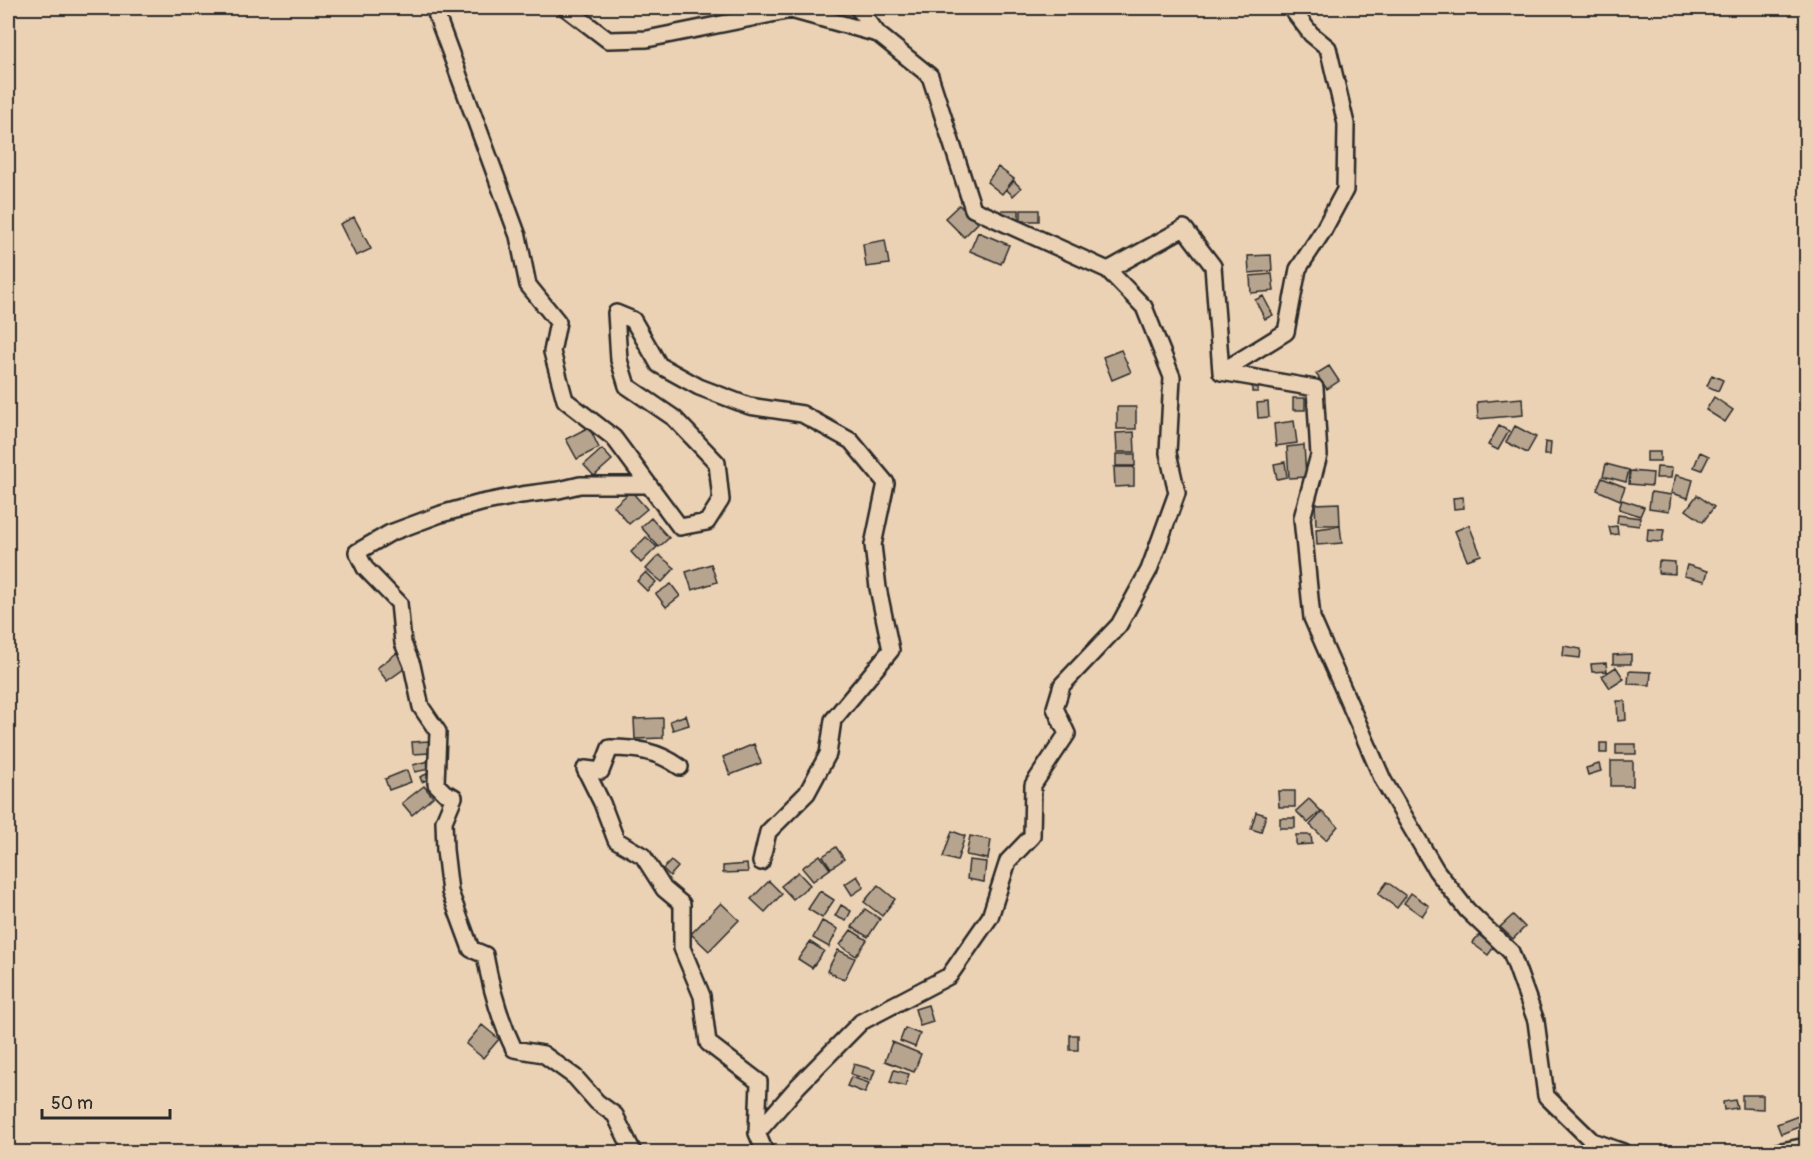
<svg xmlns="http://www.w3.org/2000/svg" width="1814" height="1160" font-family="Pangolin,sans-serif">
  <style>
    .building { fill: #b6a48f; stroke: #2b2b2b; stroke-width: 1.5 }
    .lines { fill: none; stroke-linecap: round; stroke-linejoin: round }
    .street-casing { stroke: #2b2b2b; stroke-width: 20 }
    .street { stroke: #ecd2b4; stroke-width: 15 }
  </style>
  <rect width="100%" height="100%" fill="#ecd2b4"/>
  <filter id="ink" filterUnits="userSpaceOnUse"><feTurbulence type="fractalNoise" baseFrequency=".0167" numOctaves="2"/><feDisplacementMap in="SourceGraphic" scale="12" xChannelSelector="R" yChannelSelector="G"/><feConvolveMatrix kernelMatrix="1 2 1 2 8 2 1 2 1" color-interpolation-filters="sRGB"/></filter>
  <g filter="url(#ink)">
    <path class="building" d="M998 167 1014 179 1002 194 987 182Z
      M1014 181 1021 188 1013 196 1006 189Z
      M959 205 978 223 964 237 945 218Z
      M1002 210H1019V218L1002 219Z
      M1021 210H1039V221H1021Z
      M354 217 371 249 356 256 340 224Z
      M978 232 1009 245 1001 264 970 251Z
      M885 240 889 264 866 267 863 244Z
      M1271 255 1272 271 1249 273 1248 256Z
      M1272 274 1274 291 1251 293 1250 276Z
      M1263 296 1273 315 1265 319 1255 300Z
      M1121 350 1131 372 1112 380 1103 357Z
      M1329 366 1339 381 1327 389 1316 374Z
      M1712 375 1723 380 1718 391 1707 386Z
      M1252 386H1258V392H1252Z
      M1714 397 1733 410 1725 422 1706 410Z
      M1293 398H1305V410H1293Z
      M1522 398 1523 415 1478 419 1477 402Z
      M1268 402 1269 417 1258 418 1257 403Z
      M1117 407H1136V429H1117Z
      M1294 421 1297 443 1276 446 1274 424Z
      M1499 426 1509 431 1498 450 1488 445Z
      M1515 426 1536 437 1527 453 1506 442Z
      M589 427 599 448 577 459 566 439Z
      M1134 432 1135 452H1117L1116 433Z
      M1545 442 1551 443 1550 455H1544Z
      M1304 445 1306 477 1289 478 1287 447Z
      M602 449 612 460 594 476 584 465Z
      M1647 452H1660V461H1647Z
      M1700 452 1709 456 1702 470 1694 467Z
      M1116 454H1135V466H1116Z
      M1285 462 1287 477 1277 479 1274 464Z
      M1606 464 1629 470 1626 482 1603 476Z
      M1114 467H1134V486L1115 487Z
      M1657 467 1672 468 1671 478H1656Z
      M1630 471 1653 473 1652 486 1629 484Z
      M1676 475 1693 480 1688 498 1671 493Z
      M1602 478 1625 487 1620 500 1597 490Z
      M631 491 647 509 629 524 614 506Z
      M1651 492 1671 495 1669 511 1649 508Z
      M1697 495 1714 507 1703 522 1686 510Z
      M1463 497 1464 508 1454 509 1453 498Z
      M1622 500 1644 507 1640 516 1619 509Z
      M1339 503 1340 525H1316L1315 504Z
      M1618 515 1640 518 1639 526 1617 523Z
      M651 518 669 538 659 547 641 527Z
      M1469 525 1481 555 1467 560 1455 531Z
      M1340 526 1342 543 1317 545 1316 529Z
      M1617 526 1618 534 1611 535 1609 527Z
      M1648 529 1664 530 1662 542 1647 541Z
      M646 537 657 547 641 563 631 552Z
      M659 555 675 568 662 582 646 569Z
      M1659 561 1675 562V574L1658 573Z
      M711 564 717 582 692 590 686 572Z
      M1687 565 1708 571 1705 581 1684 576Z
      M646 572 656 582 647 591 637 581Z
      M671 584 680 596 666 607 656 594Z
      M1564 646 1581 649 1580 658 1563 656Z
      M398 652 408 666 387 681 377 668Z
      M1631 654V664H1613V655Z
      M1606 663 1607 671 1592 672 1591 664Z
      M1616 667 1624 679 1610 688 1602 676Z
      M1629 671 1651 672 1650 685 1628 684Z
      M1617 701H1625L1626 720 1618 721Z
      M686 715 689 725 673 730 670 721Z
      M663 718V738L635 739 634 719Z
      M430 741V753L413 754 412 742Z
      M1600 743H1607V753H1600Z
      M754 744 761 763 730 775 723 757Z
      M1616 744H1636V754H1616Z
      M428 761 430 769 415 772 413 765Z
      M1611 761H1633V786H1611Z
      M1599 764 1601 771 1588 775 1586 768Z
      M407 770 411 782 389 790 385 779Z
      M429 773 431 778 422 782 420 777Z
      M424 786 433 797 412 815 402 803Z
      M1278 791H1295V807H1279Z
      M1309 799 1321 811 1308 823 1296 811Z
      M1256 812 1266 815 1261 832 1251 829Z
      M1322 812 1338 826 1326 840 1310 825Z
      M1280 818H1295V828H1280Z
      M952 831 965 836 957 861 943 857Z
      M1296 835H1311L1312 844 1296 845Z
      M970 836 991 840 988 859 966 855Z
      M836 847 844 859 831 868 823 856Z
      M820 855 830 869 813 881 802 868Z
      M969 860 986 862 984 882 967 879Z
      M671 861 678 867 670 876 663 869Z
      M747 864 748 872 723 873V866Z
      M798 872 810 885 793 899 781 886Z
      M857 876 864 887 852 895 845 884Z
      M769 881 782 894 765 912 751 899Z
      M1387 882 1406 896 1397 908 1378 894Z
      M878 885 895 899 882 916 864 902Z
      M820 891 834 900 822 918 808 909Z
      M1411 893 1429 906 1422 916 1404 903Z
      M721 903 739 920 709 951 691 934Z
      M841 905 851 911 846 921 835 916Z
      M865 909 880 919 868 937 852 927Z
      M1513 915 1525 927 1513 939 1500 927Z
      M822 921 838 929 829 947 813 938Z
      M851 930 867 940 856 956 840 945Z
      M1479 935 1494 947 1488 955 1472 943Z
      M810 942 824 951 812 968 798 959Z
      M838 950 855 958 844 980 827 971Z
      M928 1005 933 1022 920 1026 915 1009Z
      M482 1025 499 1039 483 1058 466 1044Z
      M905 1028 920 1034 915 1047 900 1041Z
      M1070 1035H1078V1050H1070Z
      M892 1042 921 1054 914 1072 885 1061Z
      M854 1064 875 1070 871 1081 851 1074Z
      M894 1070 909 1074 905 1086 890 1082Z
      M851 1077 869 1083 865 1093 847 1086Z
      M1742 1095H1763V1109L1742 1108Z
      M1735 1100 1737 1108 1724 1110 1723 1102Z
      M1806 1113V1124L1781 1134 1777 1124Z"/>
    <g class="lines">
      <g class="street-casing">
        <path id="street" d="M434 8 518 236 528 285 558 322 552 352 565 400 614 438 680 527 707 522 721 500 717 463 674 418 627 386 619 360 616 313 633 320 659 365 699 387 749 406 802 414 851 441 886 483 873 545 878 588 891 650 833 720 828 754 807 793 768 832 761 862
          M566 8 608 40 647 39 791 10 878 34 930 76 973 209 1108 270 1184 228 1213 266 1221 372 1315 388 1319 455 1302 518 1312 618 1383 780 1436 870 1467 910 1511 952 1536 1021 1546 1096 1592 1141 1623 1152
          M858 8 878 34
          M1221 372 1286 332 1298 269 1323 231 1345 190 1346 124 1328 48 1311 34 1291 8
          M680 767C658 751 636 748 610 748L601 771 585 769 602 803 616 840 643 856 664 889 682 904V948L702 996 708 1043 759 1082 757 1133
          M633 1152 615 1115 597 1102 575 1077 543 1054 514 1049C499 1018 491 989 485 955L471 949 450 892 445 850 444 821 454 797 445 793 436 784 438 732 421 707 412 665 403 643 399 603 365 568 357 552 390 533 441 514 481 503 521 495 559 490 580 485H649
          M765 1152 757 1133 798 1086 861 1022 949 976 990 917 1008 861 1032 836 1033 785 1067 734 1055 708 1062 685 1119 625 1149 570 1177 493 1168 453 1172 377 1144 307 1108 270
          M1777 1152 1806 1146"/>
      </g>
      <use href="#street" class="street"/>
    </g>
  </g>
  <rect width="1814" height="1160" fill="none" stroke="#ecd2b4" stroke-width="30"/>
  <rect x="15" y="15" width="1784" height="1130" fill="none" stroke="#2b2b2b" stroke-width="2" filter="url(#ink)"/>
  <path d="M42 1109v9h128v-9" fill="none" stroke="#2b2b2b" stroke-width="3"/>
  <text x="51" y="1109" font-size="18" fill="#2b2b2b" stroke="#ecd2b4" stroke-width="4.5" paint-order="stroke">50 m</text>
</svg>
